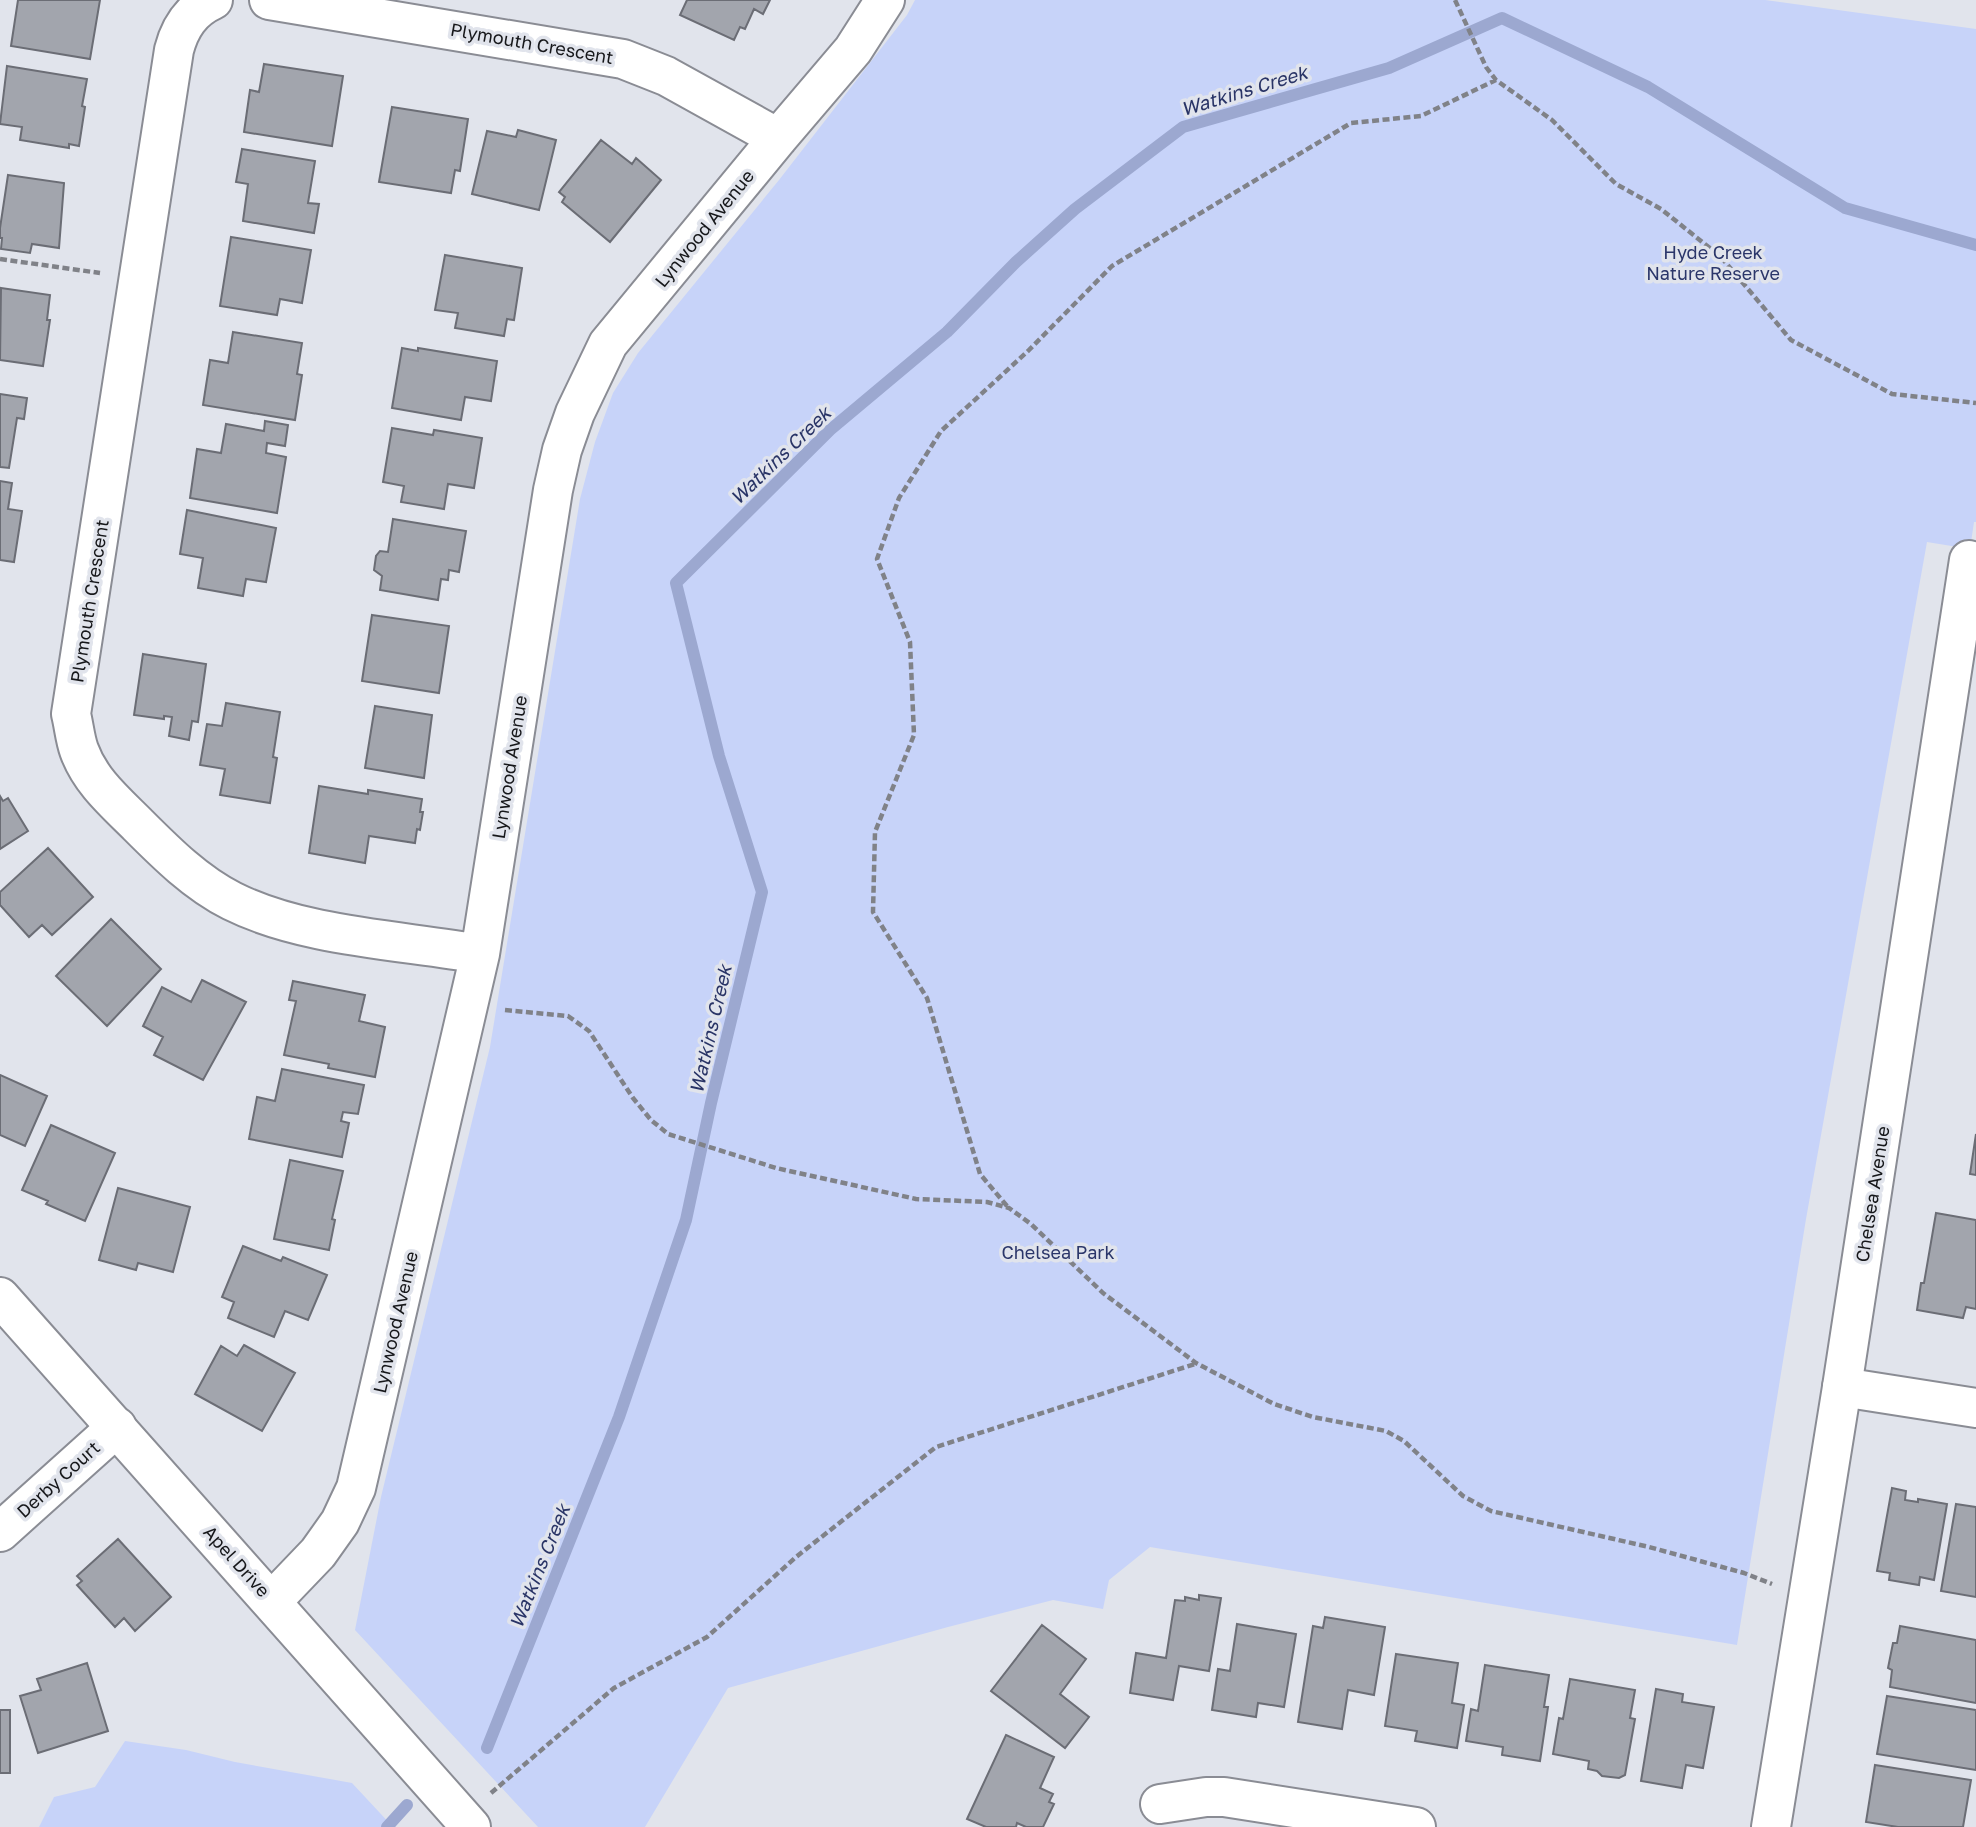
<svg xmlns="http://www.w3.org/2000/svg" width="1976" height="1827" font-family="'Golos Text',sans-serif">
  <style>
    .green { fill: #c7d3f9 }
    .lines { fill: none; stroke-linecap: round; stroke-linejoin: round }
    .stream { stroke: #9ca8d0; stroke-width: 12 }
    .building { fill: #a2a5ad; stroke: #6b6d75; stroke-width: 2 }
    .minor-casing { stroke: #8a8c94; stroke-width: 42 }
    .tertiary-casing { stroke: #8a8c94; stroke-width: 42 }
    .path { stroke: #808288; stroke-width: 4.5; stroke-dasharray: 7 3.5; stroke-linecap: butt }
    .minor { stroke: #fff; stroke-width: 38 }
    .tertiary { stroke: #fff; stroke-width: 38 }
    .labels { text-anchor: middle; dominant-baseline: central; stroke-width: 7; stroke-linejoin: round; paint-order: stroke }
    .street-label { font-size: 18px; fill: #16171a; stroke: #e1e4ec }
    .park-label { font-size: 18px; fill: #2b366a; stroke: #e1e4ec }
    .water-label { font-size: 19px; font-style: italic; fill: #293466; stroke: #e1e4ec }
  </style>
  <rect width="100%" height="100%" fill="#e1e4ec"/>
  <path class="green" d="M915 0H1765L1976 29V522H1974L1970 549 1927 542 1806 1219 1737 1645 1150 1547 1109 1580 1103 1609 1053 1600 948 1627 728 1688 645 1827H538L355 1630 381 1497 490 1047 580 499 595 442 613 393 638 353 779 180 907 15Z
    M125 1741 186 1750 235 1762 352 1783 393 1827H39L54 1797 95 1787Z"/>
  <g class="lines">
    <path class="stream" d="M487 1748 619 1417 686 1220 711 1103 762 892 719 756 676 583 830 430 947 332 1016 262 1075 209 1183 127 1389 68 1502 18 1648 87 1845 208 1976 245
      M387 1827 407 1805"/>
  </g>
  <path class="building" d="M18 0H100L90 59 11 46Z
    M687 0H770L763 14 754 9 745 29 740 27 734 40 680 15Z
    M264 64 343 76 332 146 244 132 250 90 259 92Z
    M7 66 87 79 82 106 85 107 79 146 69 144V148L20 140 22 127 0 124Z
    M392 107 468 119 460 171 455 170 451 193 379 182Z
    M518 130 556 140 539 210 472 194 487 131 516 137Z
    M601 140 632 164 636 158 661 180 610 242 562 202 565 197 559 192Z
    M242 149 315 161 308 203 319 204 314 233 243 221 248 184 236 182Z
    M8 175 64 183 59 248 32 244 30 253 1 249 2 238H0V228Z
    M231 237 311 250 302 303 280 299 277 315 220 306Z
    M445 255 522 268 514 320 507 319 504 336 455 328 458 313 435 310Z
    M1 288 50 295 47 320H50L43 366 0 360Z
    M233 332 302 343 297 374 302 375 295 420 203 405 210 360 228 363Z
    M402 348 418 351V348L497 361 491 401 465 397 461 420 392 408Z
    M0 394 27 398 24 419 17 418 9 468 0 467Z
    M265 421 288 425 285 446 267 443 266 453 286 457 277 513 190 498 197 449 221 453 226 424 264 431Z
    M392 428 433 435 434 430 482 438 474 488 448 484 444 509 401 502 404 486 383 482Z
    M0 481 12 483 8 509 22 511 14 562 0 560Z
    M187 510 276 528 266 582 246 579 243 596 198 588 203 558 180 554Z
    M393 519 466 531 459 572 449 570 448 580 441 579 438 600 380 590 382 576 374 570 376 556 380 551 388 552Z
    M372 615 449 626 439 693 362 681Z
    M143 654 206 664 198 722 192 721 189 740 169 736 172 717 164 716V719L134 715Z
    M226 703 280 712 273 757 277 758 270 803 220 795 225 769 200 765 207 724 222 726Z
    M375 706 432 715 424 778 365 768Z
    M319 786 368 794V790L422 799 420 812H423L420 830 417 829 415 843 369 836 365 863 309 853Z
    M0 796 3 801 8 798 28 831 0 849Z
    M48 848 93 897 52 935 42 925 29 937 0 905V892Z
    M111 919 161 969 107 1026 56 976Z
    M202 980 246 1002 203 1080 154 1055 163 1037 143 1026 162 987 191 1002Z
    M293 981 365 995 359 1021 385 1027 375 1077 328 1068 329 1064 284 1055 296 1001 289 1000Z
    M282 1069 364 1085 358 1114 343 1112 341 1121 349 1123 342 1157 249 1139 257 1097 275 1101Z
    M0 1075 47 1096 25 1146 0 1135Z
    M51 1125 115 1153 85 1221 46 1204 48 1201 22 1190Z
    M1976 1134V1175L1970 1174Z
    M290 1160 343 1171 332 1219 335 1220 329 1250 274 1239Z
    M118 1188 190 1207 173 1272 138 1263 136 1270 99 1260Z
    M1936 1213 1976 1220V1309L1966 1307 1963 1318 1917 1310 1921 1283H1924Z
    M243 1246 281 1261 283 1257 327 1275 308 1320 285 1311 274 1337 228 1318 234 1302 222 1297Z
    M244 1345 295 1373 262 1431 195 1394 221 1346 237 1356Z
    M1892 1488 1906 1491 1905 1500 1918 1502V1499L1947 1504 1934 1580 1920 1577 1919 1585 1889 1580 1890 1573 1877 1571Z
    M1956 1504 1976 1507V1597L1941 1591Z
    M118 1539 171 1597 135 1631 124 1618 115 1627 77 1585 82 1581 77 1576Z
    M1199 1595 1221 1598 1209 1671 1179 1666 1173 1700 1130 1693 1136 1653 1166 1658 1175 1600 1185 1601V1597L1199 1600Z
    M1325 1617 1385 1627 1374 1695 1348 1690 1342 1729 1298 1722 1313 1626 1323 1628Z
    M1237 1624 1296 1634 1284 1707 1258 1703 1256 1717 1212 1710 1218 1669 1230 1671Z
    M1042 1625 1086 1659 1060 1694 1089 1717 1065 1748 991 1691Z
    M1900 1626 1976 1640V1703L1890 1687 1892 1670 1888 1668 1893 1643H1897Z
    M1396 1654 1458 1663 1452 1703 1464 1705 1457 1748 1415 1741 1417 1731 1385 1726Z
    M87 1663 108 1731 38 1753 20 1696 41 1690 37 1679Z
    M1485 1665 1549 1675 1544 1707H1548L1540 1761 1502 1755 1503 1747 1466 1741 1471 1709 1478 1711Z
    M1570 1679 1635 1690 1630 1718 1635 1719 1625 1775 1619 1778 1602 1776 1597 1771 1588 1769 1589 1761 1553 1754 1559 1718 1563 1719Z
    M1656 1689 1683 1694 1682 1702 1714 1707 1703 1768 1686 1765 1682 1788 1641 1781Z
    M1887 1696 1976 1710V1770L1877 1754Z
    M0 1710H10V1773H0Z
    M1006 1735 1054 1757 1040 1788 1053 1794 1049 1802 1054 1804 1043 1827H1026L1017 1823 1016 1827H986L967 1819Z
    M1875 1765 1971 1780 1963 1827H1898L1866 1822Z"/>
  <g class="lines">
    <g class="minor-casing">
      <path id="minor" d="M213 0C191 10 180 27 174 50L71 714C74 726 75 739 79 750 90 781 115 802 138 825 166 853 196 883 232 901 304 937 401 940 480 954
        M269 0 623 59 666 76 778 138
        M1842 1387 1969 560
        M0 1532 117 1427
        M272 1601 318 1553 340 1522 356 1488 480 954 553 490 562 450 575 413 608 344 778 138 853 50 885 0
        M1160 1804 1206 1797H1224L1416 1827"/>
    </g>
    <g class="tertiary-casing">
      <path id="tertiary" d="M0 1297 471 1827
        M1771 1827 1842 1387 1976 1408"/>
    </g>
    <path class="path" d="M1455 0 1486 67 1496 80 1552 120 1616 184 1661 209 1721 257 1791 340 1892 394 1976 403
      M0 259 100 273
      M505 1010 568 1016 589 1031 633 1098 651 1120 668 1134 776 1168 916 1199 987 1202 1009 1208 1031 1224 1103 1293 1196 1363 1274 1404 1313 1417 1386 1431 1404 1441 1463 1496 1491 1511 1649 1547 1744 1573 1772 1584
      M1007 1206 980 1174 927 998 873 912 875 832 914 735 910 642 877 559 899 498 941 431 1028 351 1112 266 1351 123 1421 116 1496 80
      M491 1793 614 1688 707 1637 796 1557 936 1447 1195 1364"/>
    <use href="#minor" class="minor"/>
    <use href="#tertiary" class="tertiary"/>
  </g>
  <g class="labels">
    <g class="street-label">
      <text transform="translate(532 43) rotate(10)">Plymouth Crescent</text>
      <text transform="translate(704 228) rotate(-51)">Lynwood Avenue</text>
      <text transform="translate(89 601) rotate(-81)">Plymouth Crescent</text>
      <text transform="translate(509 767) rotate(-81)">Lynwood Avenue</text>
      <text transform="translate(1872 1194) rotate(-81)">Chelsea Avenue</text>
      <text transform="translate(395 1322) rotate(-77)">Lynwood Avenue</text>
      <text transform="translate(58 1479) rotate(-42)">Derby Court</text>
      <text transform="translate(237 1561) rotate(48)">Apel Drive</text>
    </g>
    <g class="park-label">
      <text x="1713" y="252">Hyde Creek<tspan x="1713" dy="21">Nature Reserve</tspan></text>
      <text x="1058" y="1252">Chelsea Park</text>
    </g>
    <g class="water-label">
      <text transform="translate(1244 90) rotate(-17)">Watkins Creek</text>
      <text transform="translate(780 455) rotate(-44)">Watkins Creek</text>
      <text transform="translate(710 1029) rotate(-77)">Watkins Creek</text>
      <text transform="translate(539 1566) rotate(-68)">Watkins Creek</text>
    </g>
  </g>
</svg>
